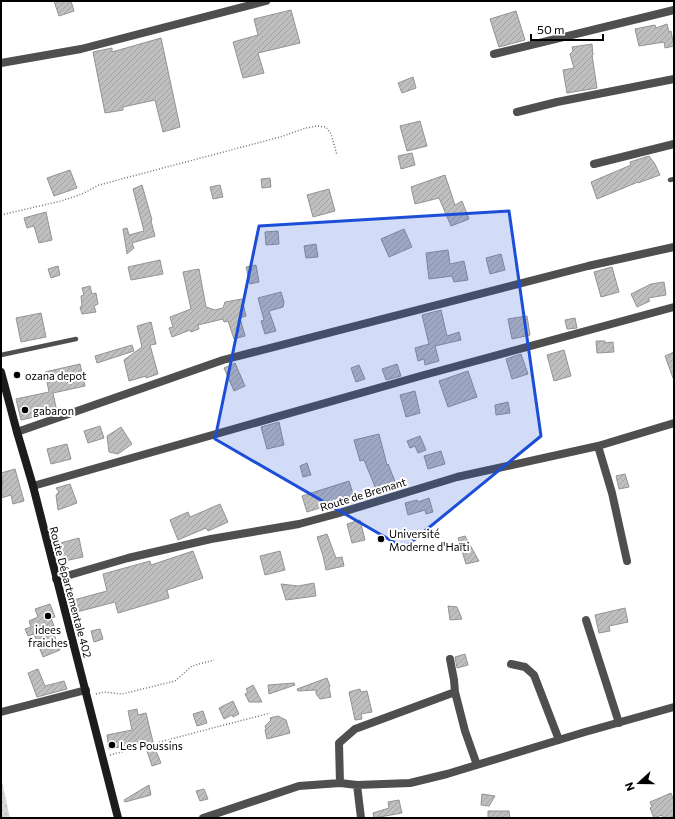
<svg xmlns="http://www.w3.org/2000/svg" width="675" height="819" font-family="Commissioner,sans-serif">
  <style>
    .grass { fill: url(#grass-dots) }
    .building { fill: url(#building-hatch); stroke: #939393 }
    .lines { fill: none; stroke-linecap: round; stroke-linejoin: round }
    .path { stroke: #717171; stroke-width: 1.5; stroke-dasharray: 1 2; stroke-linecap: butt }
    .service { stroke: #4f4f4f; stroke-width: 4.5 }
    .minor { stroke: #4f4f4f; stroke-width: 8 }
    .secondary { stroke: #1c1c1c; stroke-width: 8 }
    .marked { fill: #1d4ed8; fill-opacity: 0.2; stroke: #1d4ed8; stroke-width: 3; stroke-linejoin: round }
    .poi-dot { fill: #000; stroke: #fff; stroke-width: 1.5 }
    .labels { text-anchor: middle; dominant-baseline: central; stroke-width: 4; stroke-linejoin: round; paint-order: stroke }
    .poi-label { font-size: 11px; fill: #000; stroke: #fff; text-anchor: start }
    .street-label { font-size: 11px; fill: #000; stroke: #fff }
  </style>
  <defs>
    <pattern id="grass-dots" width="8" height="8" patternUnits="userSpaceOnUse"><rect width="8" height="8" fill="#d6d6d6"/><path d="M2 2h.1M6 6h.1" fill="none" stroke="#b6b6b6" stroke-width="1.8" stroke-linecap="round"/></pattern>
    <pattern id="building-hatch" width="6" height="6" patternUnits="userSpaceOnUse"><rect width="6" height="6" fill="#bfbfbf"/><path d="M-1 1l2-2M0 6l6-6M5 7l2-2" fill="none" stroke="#a2a2a2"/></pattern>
  </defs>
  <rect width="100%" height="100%" fill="#fff"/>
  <path class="grass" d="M1 777 10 818H1Z"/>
  <path class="building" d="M54 1H71L74 11 59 16Z
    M291 10 300 43 258 53 264 73 243 78 233 42 258 35 254 19Z
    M516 11 525 40 499 47 490 19Z
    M667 24 669 32 671 31 674 46 665 48 664 42 639 46 635 29 655 25 656 28Z
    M161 38 180 127 163 132 155 100 123 107V110L105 113 93 52 112 48V52Z
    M592 44 593 55H592L597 88 567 93 563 70 574 68 570 54 573 51 572 47Z
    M413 77 416 88 402 93 398 83Z
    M420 121 427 146 407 151 400 126Z
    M412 153 415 165 401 169 398 156Z
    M649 156 655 164 660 175 638 183V182L597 199 591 182 631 165 630 162Z
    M70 170 77 188 54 196 47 178Z
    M445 175 455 205 462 201 469 219 451 226 439 198 415 204 411 187Z
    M270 178 271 187 262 188 261 179Z
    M142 185 152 220 151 221 155 236 132 243 134 248 127 254 123 229 127 228 129 235 144 231 133 189Z
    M220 185 223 197 213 199 210 187Z
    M329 189 335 211 313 217 307 195Z
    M46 212 52 240 39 243 34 226 27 228 24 218Z
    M404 229 412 247 389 257 381 239Z
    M278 231 279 244 266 245 265 232Z
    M316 244 318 257 306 258 304 246Z
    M448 250 450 264 464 261 468 280 454 282 452 276 429 279 426 253Z
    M501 254 505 270 490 274 486 258Z
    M160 260 163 274 131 280 128 267Z
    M256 265 259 282 250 284 246 267Z
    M58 266 60 275 51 278 48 269Z
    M612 267 619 292 601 297 594 272Z
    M199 269 206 307 215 310 223 308 225 302 242 299 246 316 240 318 245 336 234 339 228 321 224 322 223 319 198 325 199 329 191 332 190 330 172 337 169 328 173 327 170 317 191 309 183 272Z
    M664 282 666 295 648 298 650 301 637 307 631 294 651 284Z
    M90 286 92 294 96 293 98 304 94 306 96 312 82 314 80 307 82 306 81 296 84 295 82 288Z
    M281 292 284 302 283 307 269 311 276 331 265 334 261 321 264 320 258 298Z
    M441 310 447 336 459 332 461 340 435 346 439 361 425 365 424 359 418 361 415 348 429 344 422 315Z
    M41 313 46 337 21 342 16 318Z
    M527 316 530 335 512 339 508 319Z
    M575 318 577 328 567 329 565 320Z
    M151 322 156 344 150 345 158 374 146 378V376L129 381 124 360 142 347 137 326Z
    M596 341H605V343L613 342 614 352 597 353Z
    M132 345 134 351 97 363 95 356Z
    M564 350 571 376 554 381 547 355Z
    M674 352V378H673L665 356Z
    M521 354 528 374 512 379 506 359Z
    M235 363 245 386 234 391 224 368Z
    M80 364 85 386 53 393 57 412 21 420 16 399 49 392 45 372Z
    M397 364 401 376 386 380 382 369Z
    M359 365 365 379 356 382 351 368Z
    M468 371 477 397 448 407 439 381Z
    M415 391 420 413 406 417 400 395Z
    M508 402 510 413 496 415 495 405Z
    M279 422 284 445 267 449 261 427Z
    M100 426 104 438 88 443 84 431Z
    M121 427 132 444 118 454 109 452 107 436Z
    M379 434 387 465 388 464 397 486 378 494 364 460 360 461 354 440Z
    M420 436 426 450 418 453 415 446 410 448 407 441Z
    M67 444 71 459 51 464 47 449Z
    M441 451 445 464 428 469 424 456Z
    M307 463 311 475 303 477 300 466Z
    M15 469 24 501 13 504 11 495 1 498V486L3 485 1 473Z
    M625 474 629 487 619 489 616 476Z
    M349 481 354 497 307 512 302 496Z
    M70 484 77 503 58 510 56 495 59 492 56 488Z
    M429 498 433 512 426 514 425 510 408 515 405 503 417 500 418 502Z
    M220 504 228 522 208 531 206 528 178 540 170 520 188 512 190 517Z
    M360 520 365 540 352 543 347 524Z
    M327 534 336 558 342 557 344 566 326 570 323 556 317 537Z
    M465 536 479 561 466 564 458 538Z
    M79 538 83 557 60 562 57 544Z
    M193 551 203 578 167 590 169 598 118 613 115 602 73 613 70 601 107 591 103 574 150 561 151 565Z
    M280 551 285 570 265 575 260 556Z
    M314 583 316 596 286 600 281 584 298 586Z
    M50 604 55 617 51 618 54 626 51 627 60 650 43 657 34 634 28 636 25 629 31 627 29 621 38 617 35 609Z
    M448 606 457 607 462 619 450 620Z
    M625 608 628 622 609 626 610 631 599 633 595 615Z
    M100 629 103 639 94 642 91 631Z
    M465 654 468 665 457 668 455 657Z
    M38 669 45 686 64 681 67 689 37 697 28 673Z
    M327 678 330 686 329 688 331 697 320 699 316 694V690L298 691 297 689Z
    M294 683 295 685 269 694 268 685Z
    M253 685 262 702H249L245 694 248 692 246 689Z
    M360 689 361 692 367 691 372 712 361 714 362 719 355 720 349 692Z
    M233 701 239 714 233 717 232 715 224 719 219 708Z
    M137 709 138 715 146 713 154 746 161 763 152 766 144 742 109 749 107 735 132 730 128 711Z
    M203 711 207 723 197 726 193 714Z
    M278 716 286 720 290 733 267 739 265 730 266 729 265 726 271 720 270 718Z
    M149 785 151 795 125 802 124 800Z
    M204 789 208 799 200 801 196 791Z
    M671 793 674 801V816L669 818H663L662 815 654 818 650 808 652 807 650 802Z
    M482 794 495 796 489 806 481 805Z
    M399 800 402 813 374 818 373 813 389 808 388 802Z
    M488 811H509L510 818H488Z"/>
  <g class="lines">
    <path class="path" d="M1 215 61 201 82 194 99 185 280 137 306 128 317 126 326 127 331 134 337 155
      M96 694 104 692 122 694 175 681 192 666 214 660
      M110 755 270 713"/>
    <path class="service" d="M670 180 674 179
      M1 355 76 339"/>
    <path class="minor" d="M494 54 674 10
      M1 63 81 49 266 1
      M517 112 557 102 674 79
      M594 164 674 144
      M17 432 223 360 588 266 674 247
      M598 446 612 493 627 561
      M33 486 424 375 674 307
      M56 579 128 558 211 539 299 524 336 514 457 477 598 446 674 423
      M586 620 619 723
      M511 664 525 667 534 675 559 740
      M455 692 465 731 477 765
      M1 712 86 690
      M340 783 339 743 355 729 455 692 454 680 450 659
      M357 785 361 818
      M203 818 299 786 340 783 357 785 410 783 447 774 585 732 674 707"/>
    <path class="secondary" d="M1 372 17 432 33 486 118 818"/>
  </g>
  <path class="marked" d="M509 211 541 436 404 548 215 439 259 226Z"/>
  <g class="poi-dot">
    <circle cx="17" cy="375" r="4"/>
    <circle cx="25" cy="410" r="4"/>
    <circle cx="381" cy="539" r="4"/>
    <circle cx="48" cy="616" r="4"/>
    <circle cx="112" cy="745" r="4"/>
  </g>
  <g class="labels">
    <g class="poi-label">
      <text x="25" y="375">ozana depot</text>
      <text x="33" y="410">gabaron</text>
      <text x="389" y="533">Université<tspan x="389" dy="13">Moderne d'Haïti</tspan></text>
      <text x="48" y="629" text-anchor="middle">idees<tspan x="48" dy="13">fraiches</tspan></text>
      <text x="120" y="745">Les Poussins</text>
    </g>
    <g class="street-label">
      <text transform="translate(363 494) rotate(-17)">Route de Bremant</text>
      <text transform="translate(71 592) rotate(75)">Route Départementale 402</text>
    </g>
  </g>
  <rect width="675" height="819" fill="none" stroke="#000000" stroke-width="4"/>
  <g transform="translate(639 783) rotate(249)" stroke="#ffffff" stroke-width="3" paint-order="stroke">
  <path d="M0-3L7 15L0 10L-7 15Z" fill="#000000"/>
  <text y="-6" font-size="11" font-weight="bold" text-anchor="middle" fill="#000000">N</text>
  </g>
  <path d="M531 34v6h72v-6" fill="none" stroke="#000000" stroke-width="2"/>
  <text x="537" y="34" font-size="12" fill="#000000" stroke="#ffffff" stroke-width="3" paint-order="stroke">50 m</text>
</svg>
